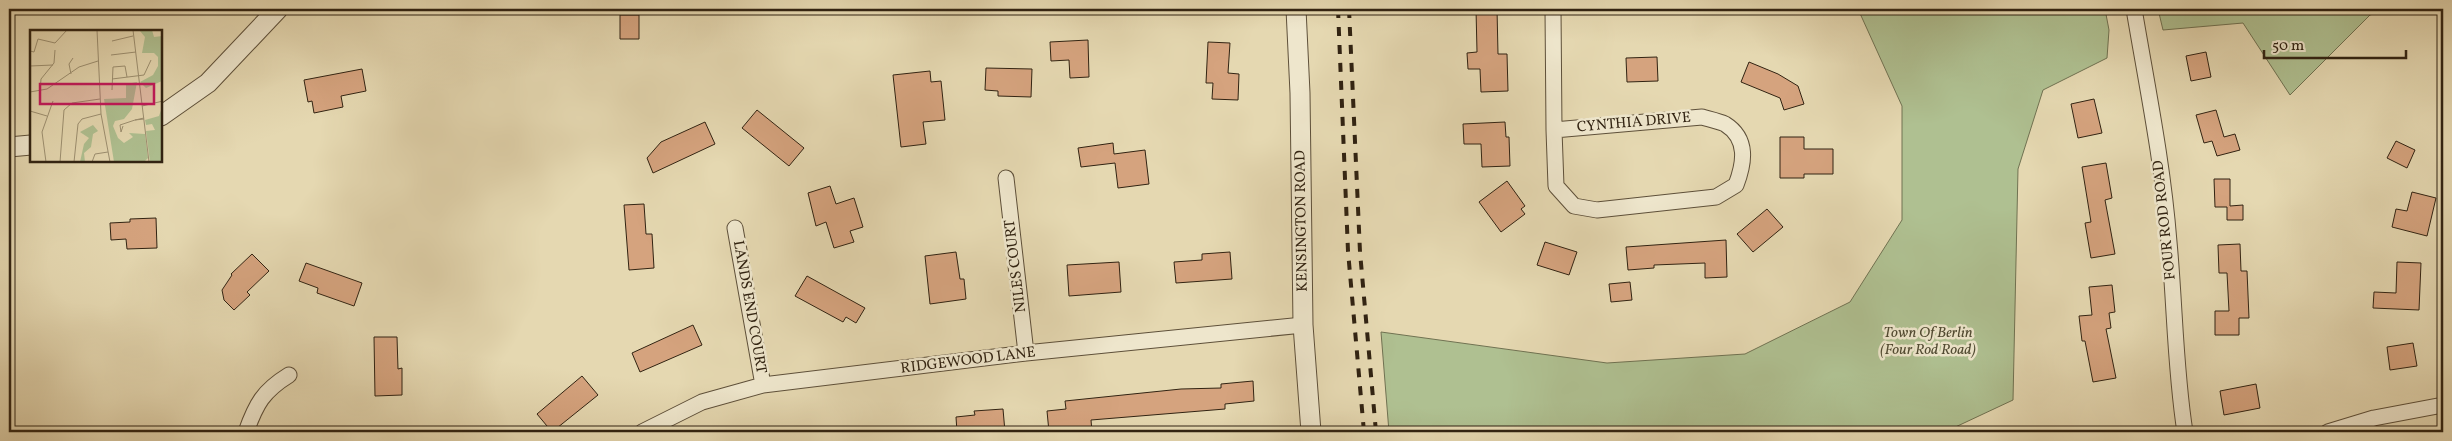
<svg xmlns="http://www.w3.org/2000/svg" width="2452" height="441" font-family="Vollkorn,serif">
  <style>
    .green { fill: #afc091; stroke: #707252 }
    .building { fill: #d5a37e; stroke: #312312 }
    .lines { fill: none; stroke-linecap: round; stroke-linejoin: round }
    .minor-casing { stroke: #5e503a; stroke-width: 17 }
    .tertiary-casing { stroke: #5e503a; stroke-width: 21 }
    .minor { stroke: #eee6cc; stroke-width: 15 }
    .tertiary { stroke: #eee6cc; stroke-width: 19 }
    .rail { stroke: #312312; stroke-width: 4; stroke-dasharray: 9 9; stroke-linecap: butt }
    .labels { text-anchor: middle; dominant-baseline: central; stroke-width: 5; stroke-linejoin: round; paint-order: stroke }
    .street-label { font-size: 15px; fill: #312312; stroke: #eee6cc }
    .park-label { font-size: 15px; font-style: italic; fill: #504a32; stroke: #eee6cc }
    .inset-road { fill: none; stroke: #9d9071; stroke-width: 1 }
    .view { fill: #c2185b; fill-opacity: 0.15; stroke: #c2185b; stroke-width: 2.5 }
    .inset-edge { fill: none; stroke: #312312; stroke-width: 2.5 }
  </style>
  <rect width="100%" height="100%" fill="#e5d8b1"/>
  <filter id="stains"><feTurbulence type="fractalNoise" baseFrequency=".004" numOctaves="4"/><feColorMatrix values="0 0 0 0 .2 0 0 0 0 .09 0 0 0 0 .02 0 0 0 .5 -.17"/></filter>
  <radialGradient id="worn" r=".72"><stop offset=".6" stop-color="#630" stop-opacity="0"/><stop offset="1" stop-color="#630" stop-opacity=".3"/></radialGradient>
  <path class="green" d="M1858 9H2105L2109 30 2107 58 2043 90 2018 169 2013 400 1949 430V432H1389L1381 332 1607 363 1745 354 1850 302 1902 220V106Z
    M2158 9H2391L2370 15 2290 95 2243 23 2163 30Z"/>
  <path class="building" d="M1476 9H1497L1498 54H1507L1508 91 1481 92 1480 69H1468L1467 53 1477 52Z
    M620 15H639V39H620Z
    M1088 40 1089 77 1070 78 1069 60 1051 61 1050 42Z
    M1208 42 1230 43 1228 73 1239 74 1238 100 1212 99 1213 83H1206Z
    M2206 52 2211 77 2191 81 2186 56Z
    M1657 57 1658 81 1627 82 1626 58Z
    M1749 62 1778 74 1798 86 1804 104 1784 110 1780 98 1741 82Z
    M986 68 1032 69 1031 97 998 96V91L985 90Z
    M362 69 366 91 341 96 343 107 314 113 312 101 308 102 304 80Z
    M930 71 931 82 941 81 945 120 923 122 926 144 901 147 893 75Z
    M2094 99 2102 133 2078 138 2071 104Z
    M757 110 804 148 789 166 742 128Z
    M2216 110 2224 137 2235 134 2240 150 2217 156 2212 141 2204 143 2196 115Z
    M705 122 715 144 653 173 647 158 661 142Z
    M1505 122 1506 137H1509L1510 166 1482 167 1481 144H1464L1463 124Z
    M1780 137H1804V149H1833V174H1804V178H1780Z
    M2396 141 2415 150 2407 168 2387 158Z
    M1113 143 1114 154 1145 150 1149 184 1118 188 1115 163 1081 167 1078 148Z
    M2106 163 2112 198 2105 200 2115 254 2091 258 2085 223 2091 222 2082 167Z
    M2214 179H2230V206L2243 205V220H2227V207H2215Z
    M1507 181 1525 206 1521 209 1525 214 1501 232 1479 202Z
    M830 186 836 204 854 198 863 227 850 231 854 242 834 248 826 222 816 226 808 193Z
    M2412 192 2436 198 2427 236 2392 227 2396 209 2407 211Z
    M644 204 646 234H652L654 268 629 270 624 205Z
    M1767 209 1783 227 1753 252 1737 234Z
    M156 218 157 248 127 249 126 239 111 240 110 223 130 222V219Z
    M1726 240 1727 277 1705 278V263L1654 265V268L1628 270 1626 247Z
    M1545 242 1577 252 1569 275 1537 265Z
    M2240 244 2241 271H2247L2249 318H2239V335H2215V311H2229L2227 273H2219L2218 245Z
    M956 252 960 279H964L966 299 930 304 925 256Z
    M1230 252 1232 279 1176 283 1174 262 1202 260V254Z
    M252 254 269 271 247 292 250 295 234 310 224 300 222 290 232 275 231 274Z
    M1119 262 1121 292 1069 296 1067 265Z
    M2397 262 2421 263 2419 310 2373 308 2374 292 2396 293Z
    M306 263 362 283 354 306 317 293 318 288 299 281Z
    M807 276 865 308 856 323 846 317 843 322 795 296Z
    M1630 282 1632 300 1611 302 1609 284Z
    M2112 285 2115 312 2109 313 2111 328 2106 329 2116 378 2093 382 2085 341H2082L2079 316 2092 315 2089 287Z
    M693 325 702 345 640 372 632 353Z
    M374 337H397L398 369 402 368V395L375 396Z
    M2413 343 2417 366 2390 370 2387 347Z
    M582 376 598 395 552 432 537 414Z
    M1253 381 1254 401 1225 404V409L1091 420 1092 432H1049L1047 411 1066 409 1065 401 1181 389 1221 388V384Z
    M2256 384 2260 408 2224 415 2220 391Z
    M1003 409 1005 432H957L956 417 975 415 974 411Z"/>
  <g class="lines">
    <g class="minor-casing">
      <path id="minor" d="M1553 9 1554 130
        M2134 9C2147 86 2163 164 2169 242 2175 306 2175 369 2185 432
        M1702 117C1709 119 1719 121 1725 124 1749 139 1744 164 1736 185L1716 197 1597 210 1574 206 1556 186 1554 130Z
        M1006 178 1026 353
        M735 228 763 385
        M246 432C256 404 263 391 289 375
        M642 432 702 402 763 385 1026 353 1303 325
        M2328 432 2374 418 2443 405"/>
    </g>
    <g class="tertiary-casing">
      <path id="tertiary" d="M1296 9 1300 93 1303 325 1311 432
        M161 116 208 83 278 9
        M9 147 31 145"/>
    </g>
    <use href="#minor" class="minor"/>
    <use href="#tertiary" class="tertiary"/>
    <path class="rail" d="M1338 9 1348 251 1364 432
      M1349 9 1360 252 1376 432"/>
  </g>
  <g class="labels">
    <g class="street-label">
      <text transform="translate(1634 123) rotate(-5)">CYNTHIA DRIVE</text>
      <text transform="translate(2165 220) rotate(-96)">FOUR ROD ROAD</text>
      <text transform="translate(1302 221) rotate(-91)">KENSINGTON ROAD</text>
      <text transform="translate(1016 266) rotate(-97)">NILES COURT</text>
      <text transform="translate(749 307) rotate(80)">LANDS END COURT</text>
      <text transform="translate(968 361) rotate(-7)">RIDGEWOOD LANE</text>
    </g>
    <g class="park-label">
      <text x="1928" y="333">Town Of Berlin<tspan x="1928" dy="17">(Four Rod Road)</tspan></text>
    </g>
  </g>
  <g transform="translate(30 30)">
    <rect width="132" height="132" fill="#e5d8b1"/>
    <path d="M122 0 124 7 132 6V51L116 58 110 52 123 45 128 36V27L124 23H112L115 7 110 1ZM107 52 102 79 94 89 85 91 83 96 88 108 94 113 103 107 99 103 115 104 118 128 114 132H84L74 69 96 68V54ZM132 77V132H120L116 101 125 100 122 94 116 95 115 90 129 86ZM63 95 68 101 63 104 61 117 54 123 55 132H50L54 114 59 108 50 102Z" fill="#afc091"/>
    <path class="inset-road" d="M67 0 71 84 80 132M103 0 119 132M82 11 103 6M0 21 4 22 8 9 25 13 37 0M81 25 106 22M0 36 23 35M41 44 39 34 43 28M82 49 114 45 121 30M82 60 83 37 95 36 97 47M10 61 11 49 24 33 25 20M0 62 17 59 49 37 68 31M112 76 133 71M0 81 17 86M114 88 105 90 114 89M93 96 91 102 90 95 105 90M16 132 12 102 23 71M30 132 34 80 42 73 70 69M44 132 48 94 52 89 71 84M62 132 65 124 78 122"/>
    <path class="view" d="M10 54H124V74H10Z"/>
    <rect width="132" height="132" class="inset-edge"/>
  </g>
  <rect width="2452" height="441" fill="none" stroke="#e5d8b1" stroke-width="30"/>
  <rect x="10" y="10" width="2432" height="421" fill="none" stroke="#312312" stroke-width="2.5"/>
  <rect x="15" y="15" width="2422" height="411" fill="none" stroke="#312312"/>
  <path d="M2264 50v8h142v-8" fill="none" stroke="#312312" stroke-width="2.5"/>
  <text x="2272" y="50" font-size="15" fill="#312312" stroke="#eee6cc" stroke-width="4" paint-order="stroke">50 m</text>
  <rect width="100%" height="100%" filter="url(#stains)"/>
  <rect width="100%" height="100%" fill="url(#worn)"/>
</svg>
